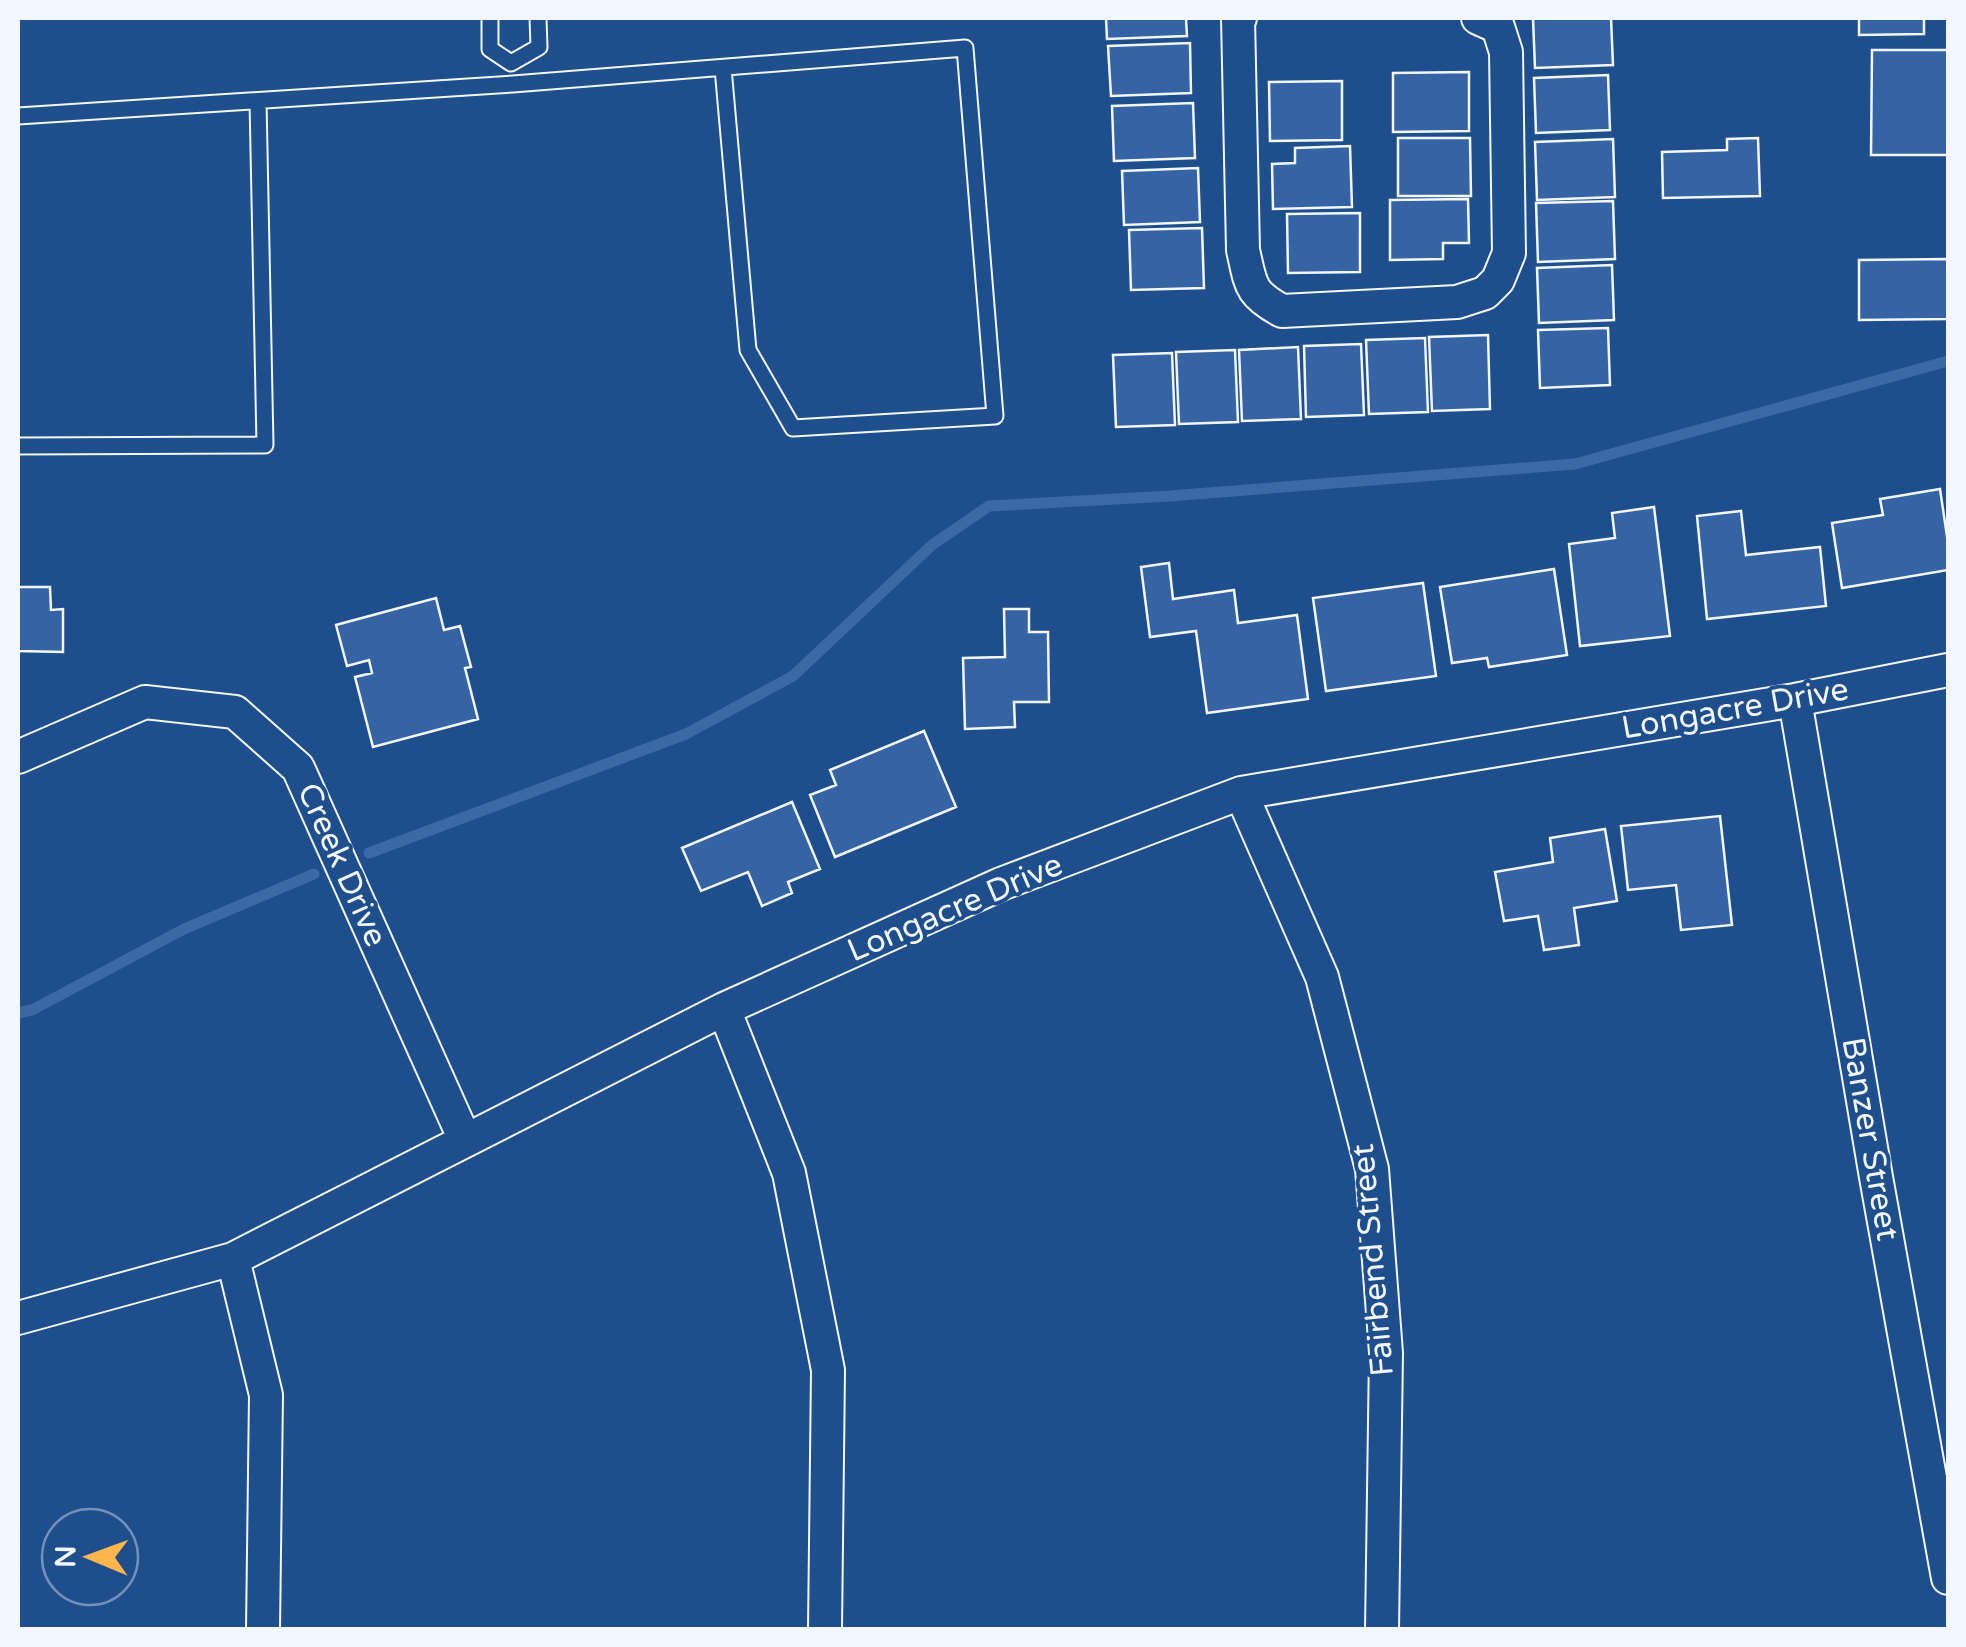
<svg xmlns="http://www.w3.org/2000/svg" width="1966" height="1647" font-family="'Varela Round',sans-serif">
  <style>
    .lines { fill: none; stroke-linecap: round; stroke-linejoin: round }
    .stream { stroke: #3b69a3; stroke-width: 11 }
    .building { fill: #3563a3; stroke: #f2f6ff; stroke-width: 2.5 }
    .service-casing { stroke: #f2f6ff; stroke-width: 19 }
    .minor-casing { stroke: #f2f6ff; stroke-width: 36 }
    .service { stroke: #1f4e8c; stroke-width: 15 }
    .minor { stroke: #1f4e8c; stroke-width: 32 }
    .labels { text-anchor: middle; dominant-baseline: central; stroke-width: 8; stroke-linejoin: round; paint-order: stroke }
    .street-label { font-size: 32px; fill: #f2f6ff; stroke: #1f4e8c }
  </style>
  <rect width="100%" height="100%" fill="#1f4e8c"/>
  <g class="lines">
    <path class="stream" d="M369 853 686 734 793 676 932 545 989 506 1170 496 1575 464 1948 361
      M18 1013 32 1010 184 929 314 874"/>
  </g>
  <path class="building" d="M1106 18H1186L1187 36 1107 39Z
    M1533 18H1611L1613 65 1535 68Z
    M1859 18H1924V34L1859 35Z
    M1190 43 1191 93 1111 96 1108 46Z
    M1872 50H1948V155H1871Z
    M1469 72V131L1393 132V73Z
    M1608 75 1610 130 1536 133 1534 78Z
    M1342 81V140L1270 141 1269 82Z
    M1193 103 1195 158 1114 161 1112 106Z
    M1398 138H1470L1471 196H1398Z
    M1758 138 1760 196 1663 198 1662 152 1727 150V139Z
    M1613 139 1615 197 1537 200 1535 142Z
    M1350 146 1352 207 1273 209 1272 164 1295 163V148Z
    M1198 168 1200 222 1124 225 1122 171Z
    M1468 199 1469 243H1443V259L1390 260V200Z
    M1613 201 1615 259 1538 262 1536 203Z
    M1360 213V272L1288 273 1287 214Z
    M1202 228 1204 288 1131 290 1129 230Z
    M1948 259V319L1859 320V260Z
    M1612 265 1614 320 1539 323 1537 268Z
    M1608 328 1610 385 1540 388 1538 330Z
    M1488 335 1490 409 1432 411 1429 337Z
    M1425 338 1428 412 1369 414 1366 340Z
    M1361 344 1364 415 1306 417 1304 346Z
    M1298 347 1301 419 1242 421 1239 350Z
    M1235 350 1238 422 1179 424 1176 352Z
    M1172 353 1175 425 1116 427 1113 355Z
    M1940 489 1948 543V570L1842 588 1832 523 1883 515 1880 499Z
    M1654 507 1670 636 1580 646 1569 544 1615 538 1612 513Z
    M1741 511 1746 555 1820 547 1826 606 1707 619 1697 516Z
    M1169 563 1173 599 1234 590 1238 623 1297 615 1308 699 1207 713 1196 631 1150 637 1141 567Z
    M1554 569 1567 655 1489 667 1487 658 1452 663 1440 587Z
    M1423 583 1436 676 1326 691 1313 598Z
    M18 587H50L51 610 63 609V652L18 651Z
    M436 598 444 630 460 626 471 667 465 668 478 719 373 747 355 677 372 673 369 660 347 666 336 625Z
    M1004 609H1029V632H1048L1049 702H1014L1015 727 965 729 963 658 1005 657Z
    M924 731 956 807 835 857 810 795 836 785 830 770Z
    M792 802 820 869 788 882 792 893 762 906 748 872 701 891 682 848Z
    M1720 816 1732 925 1681 930 1676 885 1628 890 1621 826Z
    M1605 829 1617 901 1574 908 1579 945 1544 950 1538 916 1504 921 1495 872 1553 862 1550 838Z"/>
  <g class="lines">
    <g class="service-casing">
      <path id="service" d="M490 18V49L511 63
        M511 63 539 47 538 18
        M18 116 513 84 965 48 995 416 793 428 748 350 723 68
        M18 446 265 445 258 101"/>
    </g>
    <g class="minor-casing">
      <path id="minor" d="M1240 18H1238L1243 250C1251 285 1249 293 1282 311L1457 302 1485 293 1498 280 1509 253 1506 52 1498 27 1478 18
        M1795 700 1876 1177 1948 1578
        M18 757 145 702 235 712 298 768 465 1140
        M1241 793 1322 977 1372 1169 1386 1353 1382 1630
        M724 1009 789 1173 828 1370 825 1630
        M233 1259 266 1395 263 1630
        M18 1318 233 1259 724 1009 1001 884 1241 793 1795 700 1948 670"/>
    </g>
    <use href="#service" class="service"/>
    <use href="#minor" class="minor"/>
  </g>
  <g class="labels">
    <g class="street-label">
      <text transform="translate(1735 709) rotate(-10)">Longacre Drive</text>
      <text transform="translate(342 865) rotate(66)">Creek Drive</text>
      <text transform="translate(955 908) rotate(-23)">Longacre Drive</text>
      <text transform="translate(1870 1139) rotate(80)">Banzer Street</text>
      <text transform="translate(1373 1260) rotate(-95)">Fairbend Street</text>
    </g>
  </g>
  <rect width="1966" height="1647" fill="none" stroke="#f2f6ff" stroke-width="40"/>
  <g transform="translate(90 1557) rotate(271)"><circle r="48" fill="#1f4e8c" stroke="#7391ba" stroke-width="2.5"/>
  <path d="M0-8L18 38L0 25L-18 38Z" fill="#ffb74d"/>
  <text y="-15" font-size="28" font-weight="bold" text-anchor="middle" fill="#f2f6ff">N</text>
  </g>
</svg>
